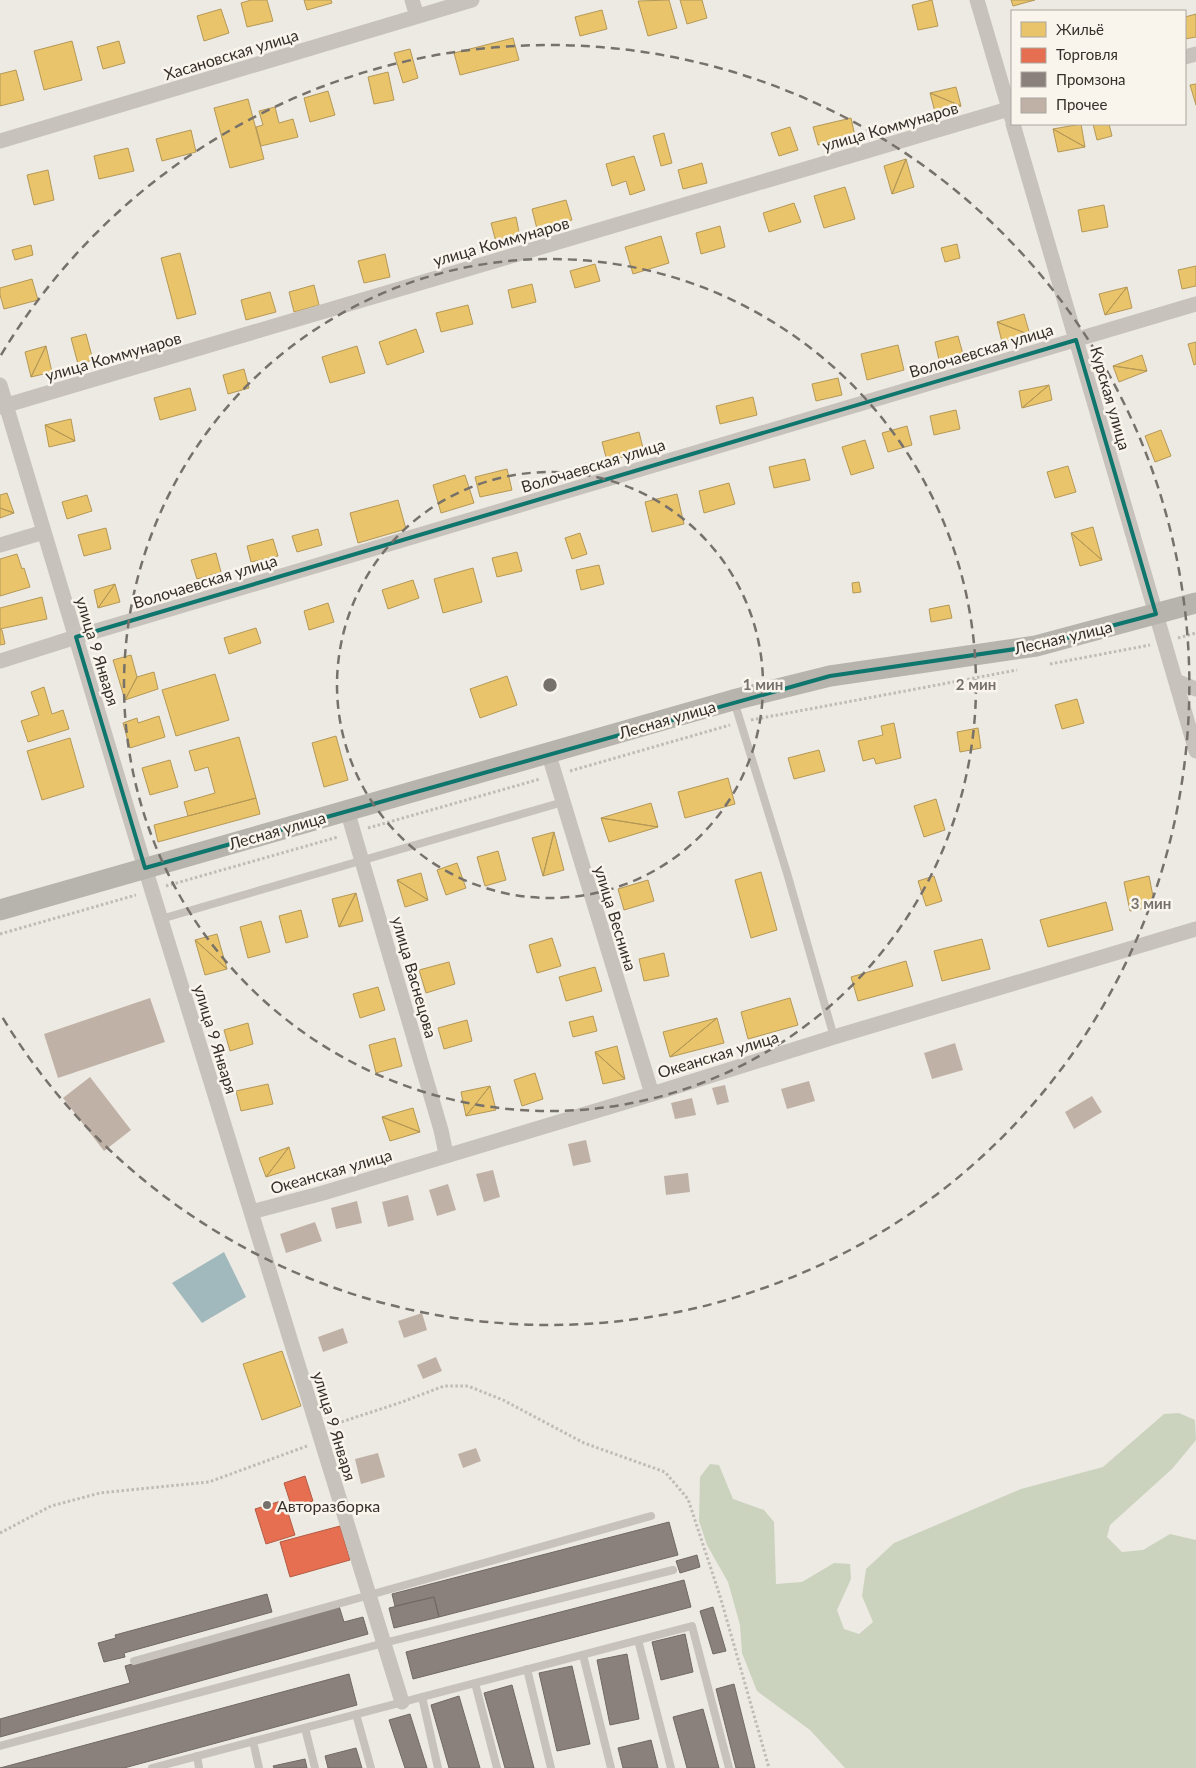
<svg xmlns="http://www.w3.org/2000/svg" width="1196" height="1768" font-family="Lato,sans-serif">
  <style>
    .green { fill: #cbd3be }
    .water { fill: #a1b9bd }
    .homes { fill: #e9c46a; stroke: #b49857 }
    .shops { fill: #e76f51; stroke: #b25c45 }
    .industry { fill: #8a817c; stroke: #716963 }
    .building { fill: #c0b1a6 }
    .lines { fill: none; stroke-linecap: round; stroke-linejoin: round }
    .path { stroke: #bfbbb5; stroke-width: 3; stroke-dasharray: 2.5 2.5; stroke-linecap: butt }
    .lane { stroke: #c7c3bc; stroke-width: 8 }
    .street { stroke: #c7c3bc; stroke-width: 15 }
    .secondary { stroke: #b7b3ad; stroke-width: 21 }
    .marked { fill: none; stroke: #0f766e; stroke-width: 4; stroke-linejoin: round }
    .ring { fill: none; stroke: #77716b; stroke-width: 2.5; stroke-dasharray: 9 6 }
    .poi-dot { fill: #77716b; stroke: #f9f5ec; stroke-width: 2 }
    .labels { text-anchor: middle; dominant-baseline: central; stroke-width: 5; stroke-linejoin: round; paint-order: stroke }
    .street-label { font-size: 16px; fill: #37302a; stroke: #f9f5ec }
    .poi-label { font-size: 16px; fill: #37302a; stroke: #f9f5ec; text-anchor: start }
    .centre { fill: #77716b; stroke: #f9f5ec; stroke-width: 2.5 }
    .ring-label { font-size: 15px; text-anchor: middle; font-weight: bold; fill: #77716b; stroke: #f9f5ec; stroke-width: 5; stroke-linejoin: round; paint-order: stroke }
  </style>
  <rect width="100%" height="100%" fill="#edeae3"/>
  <path class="green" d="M1179 1413 1195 1420 1196 1440 1172 1469 1110 1525 1107 1537 1122 1552 1143 1550 1170 1534 1196 1540V1768H845L810 1730 757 1691 742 1653 740 1625 728 1582 707 1545 699 1521 700 1477 710 1464 719 1465 733 1499 764 1510 774 1522 776 1584 802 1582 834 1563 850 1564 851 1579 837 1610 844 1629 859 1634 873 1622 862 1596 866 1569 894 1543 1021 1489 1103 1467 1164 1414Z"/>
  <path class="water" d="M224 1252 246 1297 202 1323 172 1283Z"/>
  <path class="homes" d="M251 0H267L273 21 247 27 241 3Z
    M304 0H331L332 3 307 10Z
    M669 0 677 28 648 36 638 1Z
    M680 0H702L707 18 687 24Z
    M932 0 938 26 918 30 912 5Z
    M1011 0H1035L1013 6Z
    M221 9 229 33 204 41 197 16Z
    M602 10 607 29 580 36 575 17Z
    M1196 14V37L1185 39V17Z
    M513 38 519 60 460 75 454 53Z
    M72 41 82 80 44 90 34 51Z
    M119 41 125 63 103 69 97 47Z
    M410 49 418 78 403 83 394 53Z
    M16 70 24 100 0 106V74Z
    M388 72 394 100 374 104 368 77Z
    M1196 84V105L1190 85Z
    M956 87 961 106 930 93Z
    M328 91 335 115 310 122 304 98Z
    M930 93 961 106 935 112Z
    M248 99 264 159 230 168 214 108Z
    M275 107 279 123 293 119 298 137 261 146 256 127 263 125 259 111Z
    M851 118 855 136 818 145 813 127Z
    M1081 124 1085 147 1053 129Z
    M1093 124H1109L1112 136 1097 140Z
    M790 127 798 150 779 156 771 133Z
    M1053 129 1085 147 1058 152Z
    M191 130 196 152 162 161 156 139Z
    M664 133 672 163 661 166 653 136Z
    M128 148 134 171 99 179 94 156Z
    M634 156 645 190 630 195 626 181 612 186 606 164Z
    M906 159 892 194 884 166Z
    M906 159 914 187 892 194Z
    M702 163 707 183 683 189 678 170Z
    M48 170 54 200 34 205 27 175Z
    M845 187 855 219 824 228 814 196Z
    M566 200 572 220 537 229 532 209Z
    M794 203 801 222 769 232 763 213Z
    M1104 205 1108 227 1082 232 1078 210Z
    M516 217 520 237 496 242 491 223Z
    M720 226 725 247 701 254 696 233Z
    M661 236 669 263 633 274 625 247Z
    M957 244 960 258 945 262 941 248Z
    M31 245 33 255 15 260 12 250Z
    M180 253 196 314 177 319 161 258Z
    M385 254 390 277 364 283 358 261Z
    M595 264 600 281 575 288 570 271Z
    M1196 266V286L1182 289 1178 270Z
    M32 279 38 300 4 309 0 295V288Z
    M532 284 536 302 512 308 508 290Z
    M314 285 319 305 294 312 289 292Z
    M1127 287 1132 308 1105 315Z
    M1127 287 1105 315 1099 294Z
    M270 292 276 312 246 320 241 300Z
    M468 305 473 324 441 332 436 313Z
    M1024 314 1030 335 997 322Z
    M997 322 1030 335 1002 342Z
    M416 329 424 352 387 365 379 342Z
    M86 334 93 360 78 364 71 338Z
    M958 336 963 354 939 360 935 342Z
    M1196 342V364L1194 365 1188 344Z
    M898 345 904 370 867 380 861 354Z
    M46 346 52 372 31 377Z
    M46 346 31 377 25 352Z
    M357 346 365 373 330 383 322 357Z
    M1142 355 1147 371 1113 366Z
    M1113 366 1147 371 1119 382Z
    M244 369 249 388 228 394 223 375Z
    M838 378 842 395 816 401 812 384Z
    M1049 385 1022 408 1019 391Z
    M1049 385 1052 400 1022 408Z
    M190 388 196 410 160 420 154 398Z
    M753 397 757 415 720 424 716 406Z
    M956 410 960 429 934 435 930 416Z
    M71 419 75 441 45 425Z
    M45 425 75 441 49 447Z
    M907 426 912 445 888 452 882 433Z
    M1161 430 1171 456 1155 462 1145 436Z
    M639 432 644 452 607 461 602 442Z
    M865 440 874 468 851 475 842 447Z
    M805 459 810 480 774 488 769 467Z
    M1068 466 1076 492 1055 498 1047 472Z
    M507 469 512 490 480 497 475 477Z
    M465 475 474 503 441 513 433 485Z
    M729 483 735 504 704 513 699 491Z
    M7 493 14 513 0 508V495Z
    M677 494 684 524 652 532 645 502Z
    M87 495 92 511 67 519 62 502Z
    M398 500 406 529 358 543 350 513Z
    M0 508 14 513 0 518Z
    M1093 527 1102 560 1071 533Z
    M106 528 111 549 84 556 78 535Z
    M318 529 322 545 297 552 292 536Z
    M580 533 587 554 572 559 565 538Z
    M1071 533 1102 560 1080 566Z
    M273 539 278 556 251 562 247 546Z
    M517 552 522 571 497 577 492 558Z
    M216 553 221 572 197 579 191 560Z
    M17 554 22 569 24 568 30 587 0 596V559Z
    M599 565 604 584 581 590 576 570Z
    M473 568 482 602 443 613 434 579Z
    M413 580 419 598 388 609 382 590Z
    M859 582 861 592 853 593 852 583Z
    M115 584 120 602 98 608Z
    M115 584 98 608 94 590Z
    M42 597 47 619 0 629V608Z
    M328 603 334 622 309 630 304 611Z
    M949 605 952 618 931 622 929 609Z
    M256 628 261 643 229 654 224 638Z
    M0 629 2 630 5 644 0 645Z
    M131 655 137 677 125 700 113 660Z
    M154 672 158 689 125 700 137 677Z
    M215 674 229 720 176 736 162 690Z
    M507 676 517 705 480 718 470 689Z
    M44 687 52 714 63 710 69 729 28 742 21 721 39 715 31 692Z
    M1077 699 1084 723 1062 729 1055 705Z
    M159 716 165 737 130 748 123 723 137 718 138 723Z
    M894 723 901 758 876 764 874 758 863 761 858 741 883 735 881 726Z
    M978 728 981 748 960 752 957 732Z
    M336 736 348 780 324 787 312 743Z
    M239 737 256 798 188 816 184 802 215 793 208 767 195 771 189 751Z
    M70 738 84 787 42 800 27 751Z
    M819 750 825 771 794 779 788 758Z
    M170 760 178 787 150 795 142 768Z
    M728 778 735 804 685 818 678 792Z
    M256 798 260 814 158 842 154 825Z
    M936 799 945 830 924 837 914 806Z
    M651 803 658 827 601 818Z
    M601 818 658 827 609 842Z
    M554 832 564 870 543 876Z
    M554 832 543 876 532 838Z
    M498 851 506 880 485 886 477 857Z
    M457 863 466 888 446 895 437 870Z
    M761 872 777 930 751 938 735 880Z
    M421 873 428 900 397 880Z
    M934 876 942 901 926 906 918 881Z
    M1149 876 1155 906 1130 911 1124 882Z
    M397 880 428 900 405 907Z
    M648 880 654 901 624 910 618 889Z
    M356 893 339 927 332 899Z
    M356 893 363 921 339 927Z
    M1106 902 1113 930 1048 947 1040 920Z
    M301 910 308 937 286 943 279 916Z
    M261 921 270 952 248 958 240 927Z
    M217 934 227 969 195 940Z
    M552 938 561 966 537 973 529 945Z
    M982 939 990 969 942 981 934 951Z
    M195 940 227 969 205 975Z
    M664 953 669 976 644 981 639 959Z
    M906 961 913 986 858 1001 851 977Z
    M449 962 455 984 426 993 419 970Z
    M595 967 602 991 566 1001 559 977Z
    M378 987 385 1010 360 1018 353 994Z
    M790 998 798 1025 748 1039 741 1012Z
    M593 1016 597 1031 573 1037 569 1022Z
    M717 1018 670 1057 663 1032Z
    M717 1018 724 1043 670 1057Z
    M467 1020 472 1041 444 1049 438 1028Z
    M248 1023 253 1044 230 1051 224 1030Z
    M395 1038 402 1066 376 1073 369 1045Z
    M617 1046 625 1079 595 1052Z
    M595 1052 625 1079 603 1084Z
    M535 1073 543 1099 522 1106 514 1080Z
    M268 1084 273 1104 241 1111 236 1091Z
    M490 1086 466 1116 461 1092Z
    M490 1086 496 1110 466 1116Z
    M413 1108 420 1132 382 1117Z
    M382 1117 420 1132 390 1141Z
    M289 1147 266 1177 259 1158Z
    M289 1147 295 1168 266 1177Z
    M282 1351 301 1406 262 1420 243 1364Z"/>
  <path class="shops" d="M305 1476 313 1501 292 1508 284 1483Z
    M284 1500 295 1535 266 1544 255 1509Z
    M340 1526 350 1560 290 1577 280 1542Z"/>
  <path class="industry" d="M669 1522 678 1555 439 1617 434 1597 395 1606 392 1594Z
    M697 1555 700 1567 680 1573 676 1561Z
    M684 1580 691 1607 413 1679 406 1652Z
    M267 1594 272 1612 124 1653 125 1657 104 1662 98 1643 116 1638 115 1635Z
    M434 1597 439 1617 394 1628 389 1608Z
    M339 1606 344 1622 363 1617 368 1634 0 1737V1719L130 1683 125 1666Z
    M713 1607 726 1651 713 1654 700 1611Z
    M685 1634 693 1672 661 1680 652 1642Z
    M627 1654 639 1719 610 1725 597 1660Z
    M572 1666 590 1744 557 1751 539 1673Z
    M349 1674 357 1705 124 1768H0Z
    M734 1684 755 1768H736L716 1689Z
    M512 1685 534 1768H505L484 1693Z
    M459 1696 480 1768H449L431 1705Z
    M703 1709 719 1768H687L673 1717Z
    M410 1714 427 1768H405L389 1720Z
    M651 1740 658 1768H623L618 1748Z
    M356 1748 362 1768H328L325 1756Z
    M305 1759 307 1768H274L273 1766Z"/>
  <path class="building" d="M150 998 165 1042 58 1078 44 1034Z
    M955 1043 963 1070 932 1079 924 1053Z
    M90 1077 131 1130 104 1151 63 1098Z
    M809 1081 815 1101 787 1109 781 1089Z
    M725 1085 729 1102 717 1105 712 1088Z
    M1092 1096 1102 1112 1074 1129 1065 1112Z
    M692 1098 696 1115 675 1119 671 1103Z
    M586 1140 591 1162 573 1166 568 1144Z
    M493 1170 500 1197 484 1202 476 1174Z
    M688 1173 690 1192 666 1195 664 1176Z
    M448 1184 456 1210 437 1216 429 1190Z
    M408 1195 414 1220 388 1227 382 1202Z
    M357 1201 362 1223 336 1229 331 1208Z
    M315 1222 322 1241 286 1253 280 1234Z
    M422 1313 427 1330 404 1338 398 1321Z
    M343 1328 348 1343 323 1352 318 1337Z
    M436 1357 442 1371 423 1379 417 1365Z
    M476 1448 481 1461 463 1468 458 1454Z
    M378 1453 385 1477 361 1484 355 1459Z"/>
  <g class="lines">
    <path class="path" d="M1178 638 1196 633
      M1050 664 1150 645
      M751 720 1017 670
      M570 771 730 725
      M368 828 540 779
      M166 886 338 837
      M0 934 136 895
      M332 1425 402 1402 444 1386H468L503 1400 584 1443 665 1472 688 1499 720 1596 769 1768
      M0 1533 51 1506 100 1493 209 1482 307 1446"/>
    <path class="lane" d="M734 701 787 873 834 1037
      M161 919 563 802
      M638 1640 671 1768
      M583 1655 611 1768
      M134 1661 651 1516
      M527 1669 551 1768
      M475 1683 497 1768
      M422 1697 438 1768
      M356 1714 371 1768
      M305 1728 315 1768
      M253 1741 259 1768
      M0 1746 384 1643 673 1570
      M197 1756 199 1768
      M152 1768 692 1626 729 1768"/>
    <path class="street" d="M412 0 417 16
      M977 0 1012 119
      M1185 57 1196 54
      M1013 124 1196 751
      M0 141 472 0
      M0 385 145 868 402 1702
      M0 407 1012 108
      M0 545 44 532
      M0 661 76 637 1196 304
      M1176 681 1196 689
      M548 752 652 1094
      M347 810 441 1130 446 1154
      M251 1212 323 1193 652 1094 834 1037 1196 929"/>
    <path class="secondary" d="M0 910 733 700 830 676 1036 646 1196 603"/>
  </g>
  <path class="marked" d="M1076 340 1156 614 1036 646 830 676 145 868 76 637Z"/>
  <g class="ring">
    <circle cx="550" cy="685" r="213"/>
    <circle cx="550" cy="685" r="426"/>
    <path d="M1 355A640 640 0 1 1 1 1015"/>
  </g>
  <circle class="poi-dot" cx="267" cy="1505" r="5"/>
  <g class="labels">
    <g class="street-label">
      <text transform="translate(231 54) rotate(-17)">Хасановская улица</text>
      <text transform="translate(890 126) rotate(-16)">улица Коммунаров</text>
      <text transform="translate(501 241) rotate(-16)">улица Коммунаров</text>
      <text transform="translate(981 350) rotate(-17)">Волочаевская улица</text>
      <text transform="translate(113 356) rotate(-16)">улица Коммунаров</text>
      <text transform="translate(1111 398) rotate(74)">Курская улица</text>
      <text transform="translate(593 465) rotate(-17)">Волочаевская улица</text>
      <text transform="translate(205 581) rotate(-17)">Волочаевская улица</text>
      <text transform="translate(1063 637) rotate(-13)">Лесная улица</text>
      <text transform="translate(98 651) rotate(73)">улица 9 Января</text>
      <text transform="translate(667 719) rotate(-16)">Лесная улица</text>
      <text transform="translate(277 830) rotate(-16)">Лесная улица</text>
      <text transform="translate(616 918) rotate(73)">улица Веснина</text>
      <text transform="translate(415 977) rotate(74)">улица Васнецова</text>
      <text transform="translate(216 1039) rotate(73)">улица 9 Января</text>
      <text transform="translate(718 1054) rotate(-17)">Океанская улица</text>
      <text transform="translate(331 1171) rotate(-16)">Океанская улица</text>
      <text transform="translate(335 1426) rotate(73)">улица 9 Января</text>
    </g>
    <g class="poi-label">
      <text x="277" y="1505">Авторазборка</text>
    </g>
  </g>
  <circle cx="550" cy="685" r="8" class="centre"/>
  <g class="ring-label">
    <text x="763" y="690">1 мин</text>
    <text x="976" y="690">2 мин</text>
    <text x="1151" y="909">3 мин</text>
  </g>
  <rect x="1011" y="10" width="175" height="115" fill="#f9f5ec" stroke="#aba69e"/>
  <rect x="1021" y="22" width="25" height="15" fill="#e9c46a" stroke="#aba69e"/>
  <text x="1056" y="35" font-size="15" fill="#37302a">Жильё</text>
  <rect x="1021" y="48" width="25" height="15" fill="#e76f51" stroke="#aba69e"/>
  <text x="1056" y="60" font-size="15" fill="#37302a">Торговля</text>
  <rect x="1021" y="72" width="25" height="15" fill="#8a817c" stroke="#aba69e"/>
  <text x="1056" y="85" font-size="15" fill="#37302a">Промзона</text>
  <rect x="1021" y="98" width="25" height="15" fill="#c0b1a6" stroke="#aba69e"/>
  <text x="1056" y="110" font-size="15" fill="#37302a">Прочее</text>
</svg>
